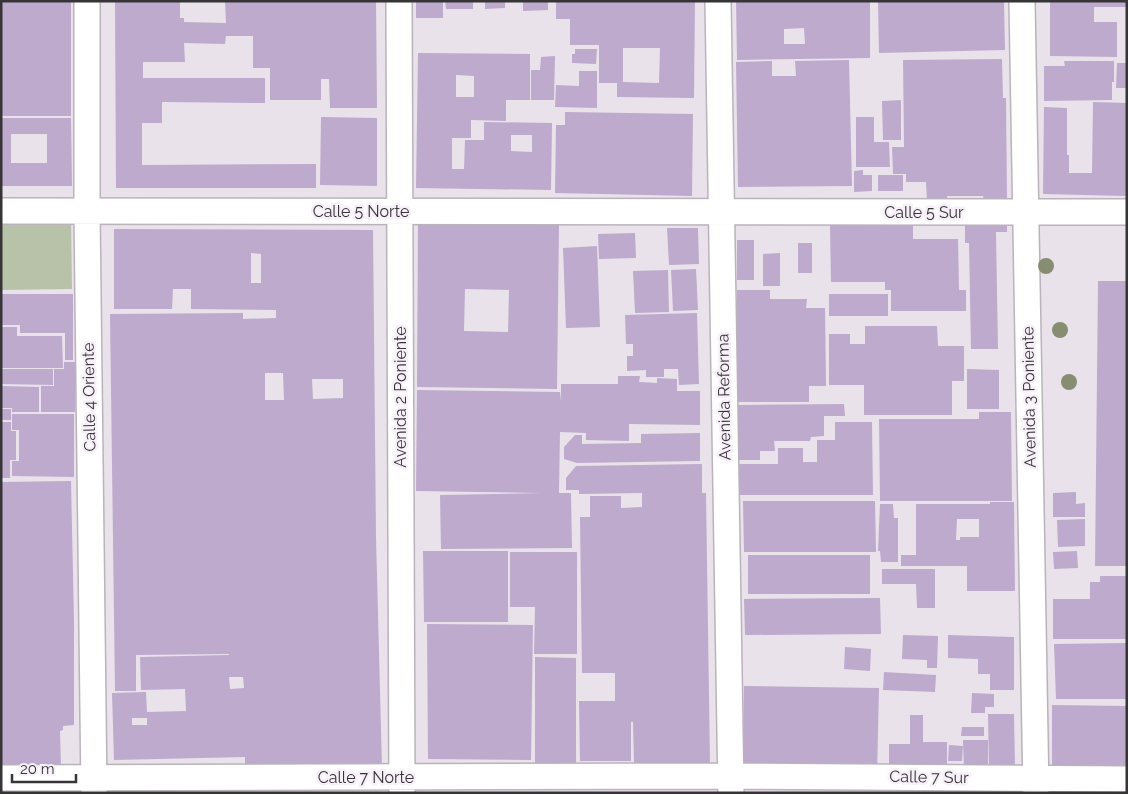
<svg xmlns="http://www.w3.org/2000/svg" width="1128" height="794" font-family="Raleway,sans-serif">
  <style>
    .green { fill: #b8c2a9 }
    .building { fill: #beaacd; fill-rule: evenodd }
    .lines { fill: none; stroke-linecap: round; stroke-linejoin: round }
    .street-casing { stroke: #bab3bb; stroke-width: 28 }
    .street { stroke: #fff; stroke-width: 25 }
    .tree { fill: #878d70 }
    .labels { text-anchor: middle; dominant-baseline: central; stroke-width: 5; stroke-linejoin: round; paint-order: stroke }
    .street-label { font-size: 16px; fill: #373438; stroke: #f7f0f8 }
  </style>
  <rect width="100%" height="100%" fill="#e9e2eb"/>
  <path class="green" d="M71 214 72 289 1 290V215Z"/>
  <path class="building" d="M1 1H71V116H1Z
    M115 1H180V18H184V22L226 23 225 1H376L377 108H330L329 79H321V100H270V68H253V36H226L225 44 184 43 185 62H143V78H265V103L162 102V123H142V165L316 164V188H116Z
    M416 1H443V18H416Z
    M445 1H473V9H446Z
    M485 1H505V8L485 9Z
    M523 1H548V10L523 11Z
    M556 1H695L694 98 617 97V83H599V45H570V19H556ZM623 48H660L659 83 623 82Z
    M736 1H870V58L737 60ZM804 28 805 44H784V29Z
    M878 1H1004L1005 50 879 53Z
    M1050 1H1127V7H1094V22H1117V57L1050 56Z
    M575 49H597L596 64 572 63V54H575Z
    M418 53 530 54V100H506V121L471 120V138H452V169H464L465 140H484V122L552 123 551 190 416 188ZM456 75 474 76V97H456ZM511 135H532V152L511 151Z
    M555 56 554 100H531V70H540L541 57Z
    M1002 59 1003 98H1006L1007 200H984L983 196H947V200H927L926 182H906V174H893L892 147H904L903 60Z
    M849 60 852 186 738 187 736 62 772 61V76H796L795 61Z
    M1064 61H1114V82H1112V100L1044 101V66H1065Z
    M1117 63H1127V88H1116Z
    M579 71H597V108L555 107 556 85 579 86Z
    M901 100V140H883L882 101Z
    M1093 102 1127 103V196L1043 194 1044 107 1067 108V155H1069V173H1092Z
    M565 112 693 114 692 196 555 193 556 125H565Z
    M321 117 377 118V186L320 185Z
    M856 117H874V142H889L890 167H856Z
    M1 118H71L72 186H1ZM11 134H47V163H11Z
    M863 170V175H872V191L854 192V171Z
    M878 175H903V191H878Z
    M1007 220V232H996L998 349H971L969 243H965V221Z
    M418 222 559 224 557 389 417 387ZM465 289 509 290 508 332 464 331Z
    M830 225H913V239H958L959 290H966V311H891V290H885V282H831Z
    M667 228H698L699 264 669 265Z
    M114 229 373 230 376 537 382 767 245 769V757L114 760 112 693 146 692 147 712 186 711 185 689 141 690 140 657 229 655V654L136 655V691H115L110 314 243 313V319L276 318V310L191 309V289H173L172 309H114ZM251 253 261 254V283H251ZM265 373H283L284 400H265ZM312 379H343V398L313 399ZM229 677H243L244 688 230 689ZM132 718H147V725H132Z
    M635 233 636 258 599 259 598 234Z
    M737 240H754V280H737Z
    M798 243H812V273H798Z
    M597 246 600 327 566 328 563 248Z
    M780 253V286H763V254Z
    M696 269 698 310 673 311 671 270Z
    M668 270 669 312 635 313 633 271Z
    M1098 281H1127V566H1095Z
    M737 290H770V299H807L806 308H825L826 386H809V402H737Z
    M1 294H73V360H65V333H20V325H1Z
    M829 294H888V316H829Z
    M697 313 699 384 679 385 678 369H664V377H646V370L627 371V356H633V344H626L625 315Z
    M865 326H937L938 346H964V381H952V415H864V385H829V334H850V344H865Z
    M1 327H17V336H62L63 368H1Z
    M64 362H76L75 412H41V386H54V369H64Z
    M1 369H53V385L1 384Z
    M967 369 999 370V409H967Z
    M618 376H640L639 382 657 383V378L677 379V391H700V425L629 424V441L586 440V433L560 432 559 493H571L572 548 441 549 440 495 542 493 416 491 417 390 560 392 561 401V384H618Z
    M1 386 39 387V412H12V408H1Z
    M844 404 845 416H824V436L811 437 810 441H774L775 451H760V460H738V405Z
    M1 409H11V420H1Z
    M979 412H1011L1012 501H880L879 419H979Z
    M12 414H74V477L12 476V461H19V430H12Z
    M1 422H11V431H16V460H10V478H1Z
    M835 422H872L873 495H739L738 464H778V448H803V462H817V440H835Z
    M700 433V461L577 463 564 459V447L575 435H582V444L641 443V434Z
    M702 464V493H706L710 763H634L633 722H631V761H580L579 701H615V673H582L580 517H590V496H621V508L642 507V493L579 494V490H566V478L576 466Z
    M71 481 74 620V725L63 726V730L60 731 61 768 1 769V482Z
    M1076 492V504L1085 503V517H1053V493Z
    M743 501H875L876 552H744Z
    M990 502H1014L1015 591H967V566H901V555H916V504H990ZM957 519H979V537H960V540H956Z
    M880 504H893L894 518H898V562H881L880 551H878Z
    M1085 519V546L1058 547 1057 520Z
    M423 551H508V622H424Z
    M1077 551 1078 568 1054 569 1053 552Z
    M510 552H577V654H534L535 607H510Z
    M748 555H870V594H748Z
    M882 569H935V608H917L916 584H882Z
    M1100 576H1127V639H1053V599H1090V582H1100Z
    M880 598 881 634 745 635 744 599Z
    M427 624 533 625 531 760 428 759Z
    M903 635 938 636 937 668H927V660L902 659Z
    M948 635 1014 637V690H990V674H978V659L948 658Z
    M1127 643V699H1056L1054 644Z
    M845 647 871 649 870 671 844 669Z
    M535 657 576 658V764H535Z
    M884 672 936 675 935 692 883 690Z
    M744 686 879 688 877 775 743 773Z
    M972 693 994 694V707H985V713H971Z
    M1052 705 1127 706V778L1052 776Z
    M988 714H1014L1015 768 989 769Z
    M910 715H923V742H947V767H889V744H910Z
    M962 727H984V736H961Z
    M963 740H988V768H964Z
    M949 745 963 746 962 761H948Z"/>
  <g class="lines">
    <g class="street-casing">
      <path id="street" d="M87 1V212L94 793
        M399 1 402 793
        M718 1 731 793
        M1022 1 1036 793
        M1 211 1127 212
        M1 778 731 776 1127 779"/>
    </g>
    <use href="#street" class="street"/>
  </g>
  <g class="tree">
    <circle cx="1046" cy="266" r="8"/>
    <circle cx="1060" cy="330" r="8"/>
    <circle cx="1069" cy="382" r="8"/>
  </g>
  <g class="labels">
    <g class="street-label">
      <text x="361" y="211">Calle 5 Norte</text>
      <text x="924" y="212">Calle 5 Sur</text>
      <text transform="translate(89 397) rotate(-91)">Calle 4 Oriente</text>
      <text transform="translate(400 397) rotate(-90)">Avenida 2 Poniente</text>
      <text transform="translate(724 397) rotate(-91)">Avenida Reforma</text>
      <text transform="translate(1029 397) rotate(-91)">Avenida 3 Poniente</text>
      <text x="366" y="777">Calle 7 Norte</text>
      <text transform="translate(929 777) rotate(1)">Calle 7 Sur</text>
    </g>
  </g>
  <rect width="1128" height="794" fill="none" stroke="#373438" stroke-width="5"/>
  <path d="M12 774v8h64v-8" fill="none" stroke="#373438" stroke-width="2.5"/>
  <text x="20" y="774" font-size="15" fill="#373438" stroke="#f7f0f8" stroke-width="4" paint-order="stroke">20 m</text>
</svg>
